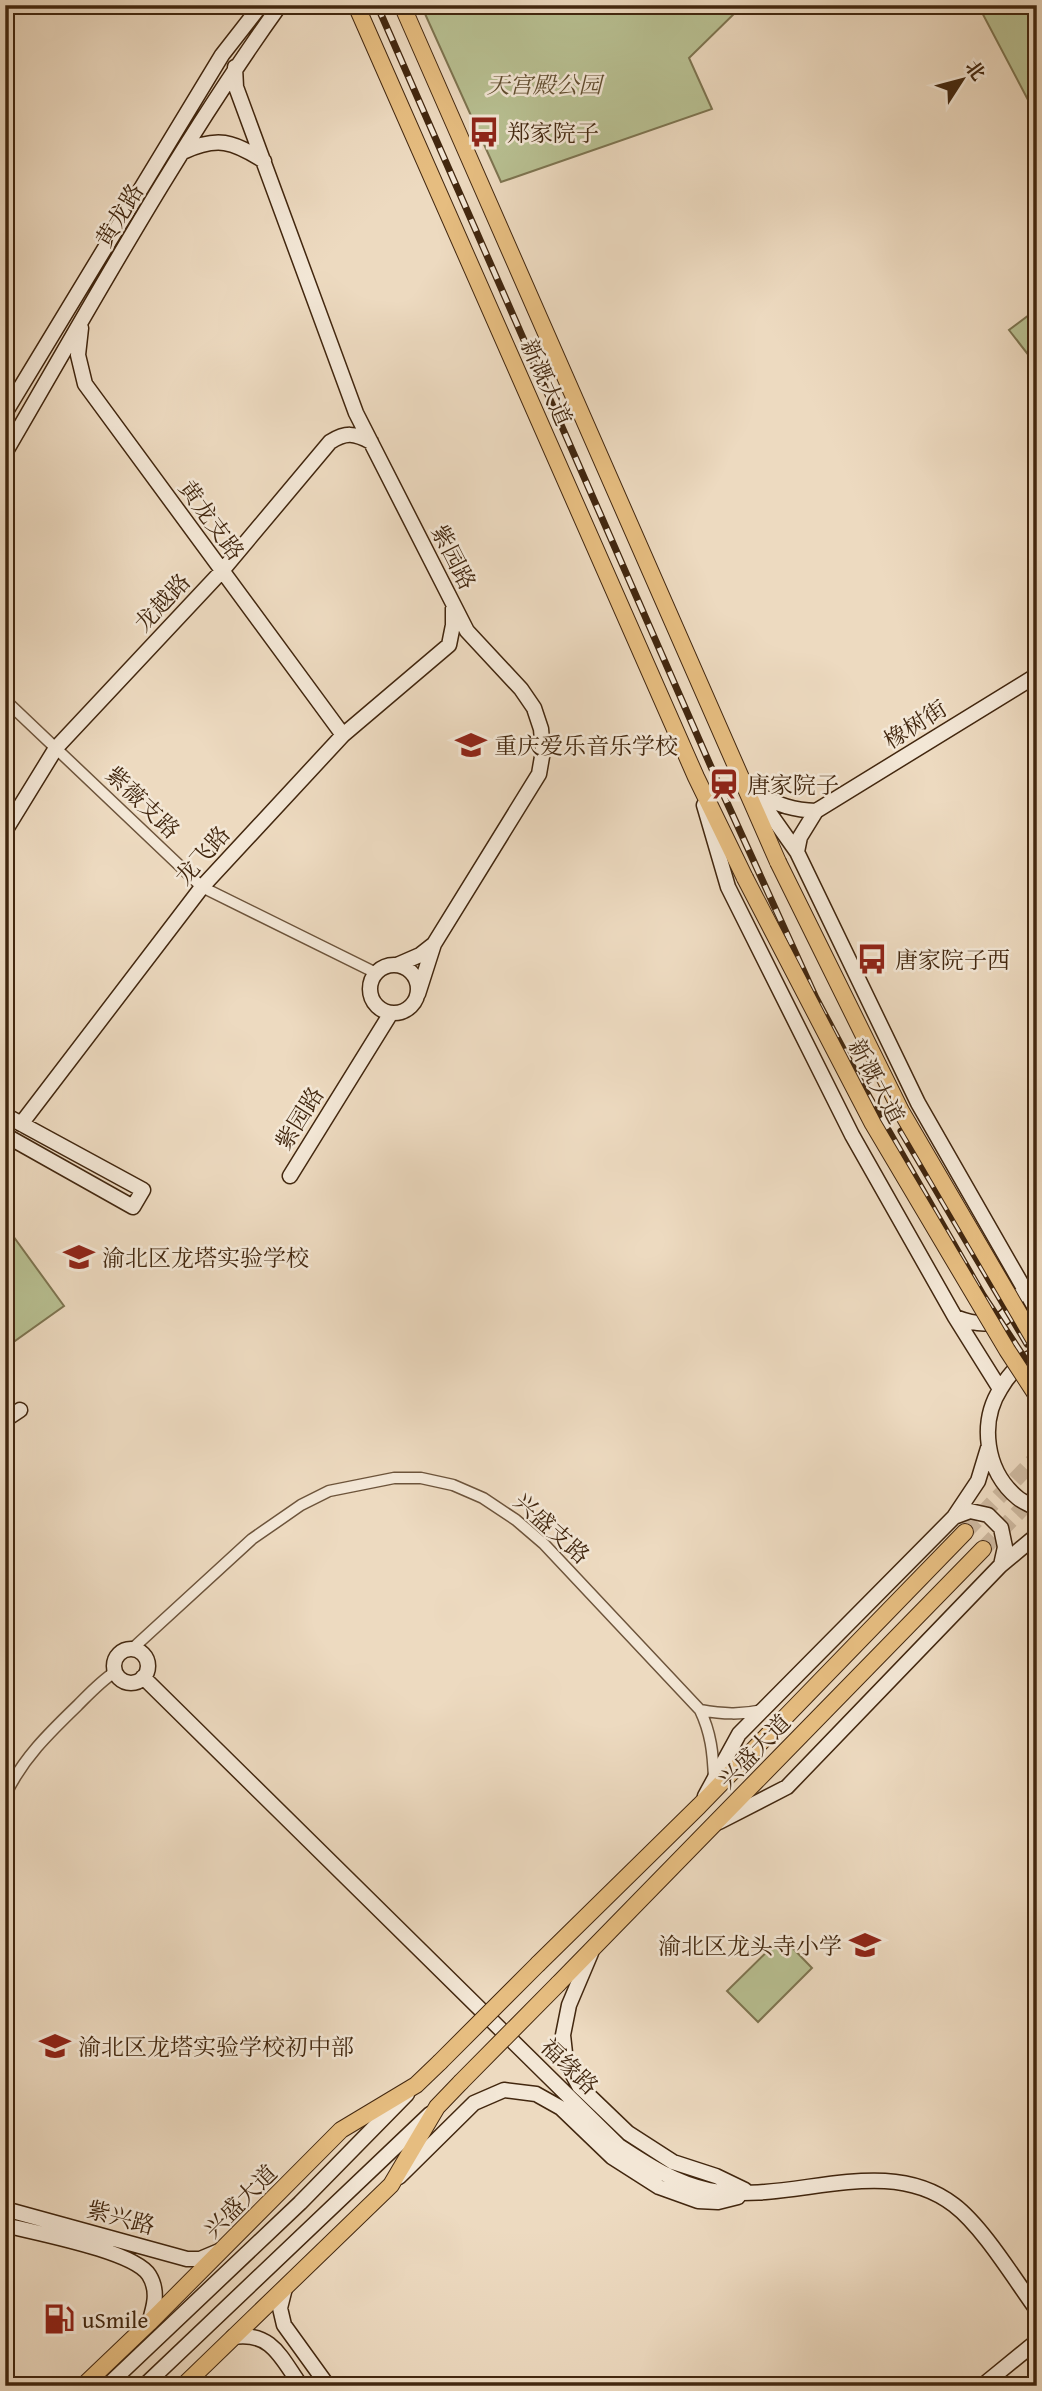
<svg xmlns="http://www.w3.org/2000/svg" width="1042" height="2391" font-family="'Gentium Book Plus','Noto Serif SC',serif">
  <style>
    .green { fill: #b8c092; stroke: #7d7450; stroke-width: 2 }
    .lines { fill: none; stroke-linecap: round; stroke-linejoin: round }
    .primary-tunnel { stroke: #cbb69d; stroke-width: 16; stroke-dasharray: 16 8; stroke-linecap: butt }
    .street-casing { stroke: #6d543b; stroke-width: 13 }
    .secondary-casing { stroke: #42270f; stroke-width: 17 }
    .primary-casing { stroke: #42270f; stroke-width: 18 }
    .street { stroke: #f3e7d6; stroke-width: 10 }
    .secondary { stroke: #f3e7d6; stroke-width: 14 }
    .primary { stroke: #e6bd80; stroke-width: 16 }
    .rail-casing { stroke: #42270f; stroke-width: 7 }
    .rail { stroke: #f3e7d6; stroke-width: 4.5; stroke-dasharray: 13; stroke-linecap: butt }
    .primary-bridge-casing { stroke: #42270f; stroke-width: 18; stroke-linecap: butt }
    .primary-bridge { stroke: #e6bd80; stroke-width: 16 }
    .labels { text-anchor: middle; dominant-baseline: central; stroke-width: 5; stroke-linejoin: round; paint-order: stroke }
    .park-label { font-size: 23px; font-style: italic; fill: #604d30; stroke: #f3e7d6 }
    .poi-label { font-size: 23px; fill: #42270f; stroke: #f3e7d6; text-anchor: start }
    .street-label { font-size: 23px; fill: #42270f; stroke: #f3e7d6 }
  </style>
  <rect width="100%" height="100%" fill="#eddac0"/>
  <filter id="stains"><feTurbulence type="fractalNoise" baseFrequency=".00286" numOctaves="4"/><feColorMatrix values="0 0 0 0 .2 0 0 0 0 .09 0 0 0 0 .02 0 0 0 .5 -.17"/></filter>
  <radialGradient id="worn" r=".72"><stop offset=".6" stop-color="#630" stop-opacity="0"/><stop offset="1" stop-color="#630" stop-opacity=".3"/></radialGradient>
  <path class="green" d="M421 5H743L689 58 712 109 501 182Z
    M978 5H1037V117Z
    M1037 309V366L1009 330Z
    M8 1229 64 1306 5 1348V1230Z
    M782 1937 812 1968 758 2022 727 1991Z"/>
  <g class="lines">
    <path class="primary-tunnel" d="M965 1532 1037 1457
      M983 1549 1037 1493"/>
    <g class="street-casing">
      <path id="street" d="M5 700 202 887 376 973
        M132 1649 252 1539 301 1505 329 1491 394 1478H421L453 1485 483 1498 516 1520 544 1544 700 1710C711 1733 713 1753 714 1779
        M700 1710C723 1714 741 1715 763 1710
        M5 1796C22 1759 49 1733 78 1705 90 1693 101 1681 115 1672"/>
    </g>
    <g class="secondary-casing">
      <path id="secondary" d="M235 67 236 87 356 413 467 631 521 689 534 708 541 729 543 751 539 774 434 944 418 994
        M183 152C217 136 233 141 264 161
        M81 328 78 355 85 384 343 735
        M5 413 222 55 261 5
        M5 453C93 302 178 147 280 5
        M449 645 453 625V608
        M749 784 797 852 918 1103 1037 1311
        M759 795C778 805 794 810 816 811L800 837 797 852
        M704 805 728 887 852 1135 955 1317 1000 1389
        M816 811 1037 675
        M5 831 56 748 221 572 330 442C346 432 354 433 371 442
        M397 965 420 955 434 944
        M370 989a24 24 0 1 1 48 0a24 24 0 1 1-48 0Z
        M5 1115 143 1190 133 1207 5 1135
        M21 1124 202 887 343 735 449 645
        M290 1176 391 1013
        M955 1317C981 1327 1008 1329 1017 1296
        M1037 1355C1022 1360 1009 1374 1001 1388 979 1422 985 1471 1018 1498 1023 1502 1031 1505 1037 1509
        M5 1420 20 1410
        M954 1517 970 1511 988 1515 1001 1528 1005 1547 1001 1565
        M114 1666a17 17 0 1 1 34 0a17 17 0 1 1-34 0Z
        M143 1677 619 2146C648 2165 675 2183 709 2190 790 2206 884 2151 954 2205 983 2227 1015 2280 1037 2310
        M705 1796 739 1734 954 1517 978 1481 988 1448
        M719 1822 787 1787 1000 1566 1037 1535
        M591 1953 569 2005 563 2035 566 2062 579 2086 628 2133 673 2162 716 2176 745 2190
        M399 2177 474 2103 504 2090 536 2094 561 2108 612 2157 659 2187 698 2201 718 2202 738 2197
        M5 2209 187 2259H200L219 2251
        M5 2225C36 2233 134 2251 149 2275 159 2291 154 2307 149 2323
        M285 2288 280 2308 284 2325 328 2386
        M233 2337C272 2331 281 2358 301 2386
        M107 2386 300 2203 407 2094
        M144 2386 430 2114
        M982 2386 1037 2341"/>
    </g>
    <g class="primary-casing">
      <path id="primary" d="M356 5 696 777 745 878
        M402 5 778 862
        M538 1964 699 1806 965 1532
        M558 1984 983 1549
        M83 2386 149 2323 341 2130 416 2085 440 2062
        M183 2386 391 2185 437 2107 461 2082"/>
    </g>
    <use href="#street" class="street"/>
    <use href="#secondary" class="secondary"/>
    <use href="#primary" class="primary"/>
    <g class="rail-casing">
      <path id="rail" d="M377 5 719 785 816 998 863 1086 983 1295 1037 1377
        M901 1131 1027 1344"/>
    </g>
    <use href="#rail" class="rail"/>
    <g class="primary-bridge-casing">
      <path id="primary-bridge" d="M778 862 901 1111 1037 1344
        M745 878 873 1124 1007 1350 1037 1396
        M440 2062 538 1964
        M461 2082 558 1984"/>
    </g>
    <use href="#primary-bridge" class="primary-bridge"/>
  </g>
  <defs>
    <g id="bus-bare" transform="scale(2.415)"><path d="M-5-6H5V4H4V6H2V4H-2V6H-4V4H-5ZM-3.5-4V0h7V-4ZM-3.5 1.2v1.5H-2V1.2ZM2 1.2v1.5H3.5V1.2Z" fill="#8f2418" stroke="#f3e7d6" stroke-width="2.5" paint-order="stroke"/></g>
    <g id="school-bare" transform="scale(2.415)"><path d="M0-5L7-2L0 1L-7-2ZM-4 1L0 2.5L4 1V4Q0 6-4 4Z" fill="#8f2418" stroke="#f3e7d6" stroke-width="2.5" paint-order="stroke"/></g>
    <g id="station-bare" transform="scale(2.415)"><path d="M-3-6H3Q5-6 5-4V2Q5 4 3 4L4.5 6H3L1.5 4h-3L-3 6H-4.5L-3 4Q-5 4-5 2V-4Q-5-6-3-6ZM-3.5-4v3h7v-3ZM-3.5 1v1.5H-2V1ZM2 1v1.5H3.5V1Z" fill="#8f2418" stroke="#f3e7d6" stroke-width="2.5" paint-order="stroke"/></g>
    <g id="fuel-bare" transform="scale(2.415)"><path d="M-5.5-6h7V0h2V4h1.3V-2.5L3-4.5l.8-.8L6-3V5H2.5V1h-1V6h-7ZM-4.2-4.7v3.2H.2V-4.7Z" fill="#8f2418" stroke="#f3e7d6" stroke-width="2.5" paint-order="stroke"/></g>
  </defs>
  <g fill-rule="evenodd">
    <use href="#bus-bare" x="484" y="132"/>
    <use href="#school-bare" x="471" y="745"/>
    <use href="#station-bare" x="724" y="784"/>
    <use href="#bus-bare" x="872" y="959"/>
    <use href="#school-bare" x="79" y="1257"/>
    <use href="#school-bare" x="865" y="1945"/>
    <use href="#school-bare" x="55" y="2046"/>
    <use href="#fuel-bare" x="59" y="2319"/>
  </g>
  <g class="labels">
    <g class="park-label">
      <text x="544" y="84">天宫殿公园</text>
    </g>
    <g class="poi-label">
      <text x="507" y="132">郑家院子</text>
      <text x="494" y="745">重庆爱乐音乐学校</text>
      <text x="747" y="784">唐家院子</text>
      <text x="895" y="959">唐家院子西</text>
      <text x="102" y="1257">渝北区龙塔实验学校</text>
      <text x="842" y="1945" text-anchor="end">渝北区龙头寺小学</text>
      <text x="78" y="2046">渝北区龙塔实验学校初中部</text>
      <text x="82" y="2319">uSmile</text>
    </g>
    <g class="street-label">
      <text transform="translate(119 215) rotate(-59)">黄龙路</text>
      <text transform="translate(547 382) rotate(66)">新溉大道</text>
      <text transform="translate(212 520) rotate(54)">黄龙支路</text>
      <text transform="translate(454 557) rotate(63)">紫园路</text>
      <text transform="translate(162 602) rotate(-47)">龙越路</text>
      <text transform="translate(915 724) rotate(-32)">橡树街</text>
      <text transform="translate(143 802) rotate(44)">紫薇支路</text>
      <text transform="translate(202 855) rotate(-49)">龙飞路</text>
      <text transform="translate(877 1081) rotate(62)">新溉大道</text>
      <text transform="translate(299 1118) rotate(-58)">紫园路</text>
      <text transform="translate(552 1528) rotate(42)">兴盛支路</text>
      <text transform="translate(754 1751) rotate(-46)">兴盛大道</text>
      <text transform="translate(570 2066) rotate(44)">福缘路</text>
      <text transform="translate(240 2201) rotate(-45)">兴盛大道</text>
      <text transform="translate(121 2217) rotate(15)">紫兴路</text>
    </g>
  </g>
  <rect width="1042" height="2391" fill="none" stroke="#eddac0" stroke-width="28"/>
  <rect x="7" y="7" width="1028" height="2377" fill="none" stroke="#42270f" stroke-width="3.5"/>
  <rect x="14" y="14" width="1014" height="2363" fill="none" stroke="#42270f" stroke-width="2"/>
  <g transform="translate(962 80) rotate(54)" stroke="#f3e7d6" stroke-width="5" paint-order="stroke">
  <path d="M0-5L12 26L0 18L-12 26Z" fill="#42270f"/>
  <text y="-10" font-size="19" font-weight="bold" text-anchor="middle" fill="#42270f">北</text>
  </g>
  <rect width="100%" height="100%" filter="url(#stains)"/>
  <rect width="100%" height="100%" fill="url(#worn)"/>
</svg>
